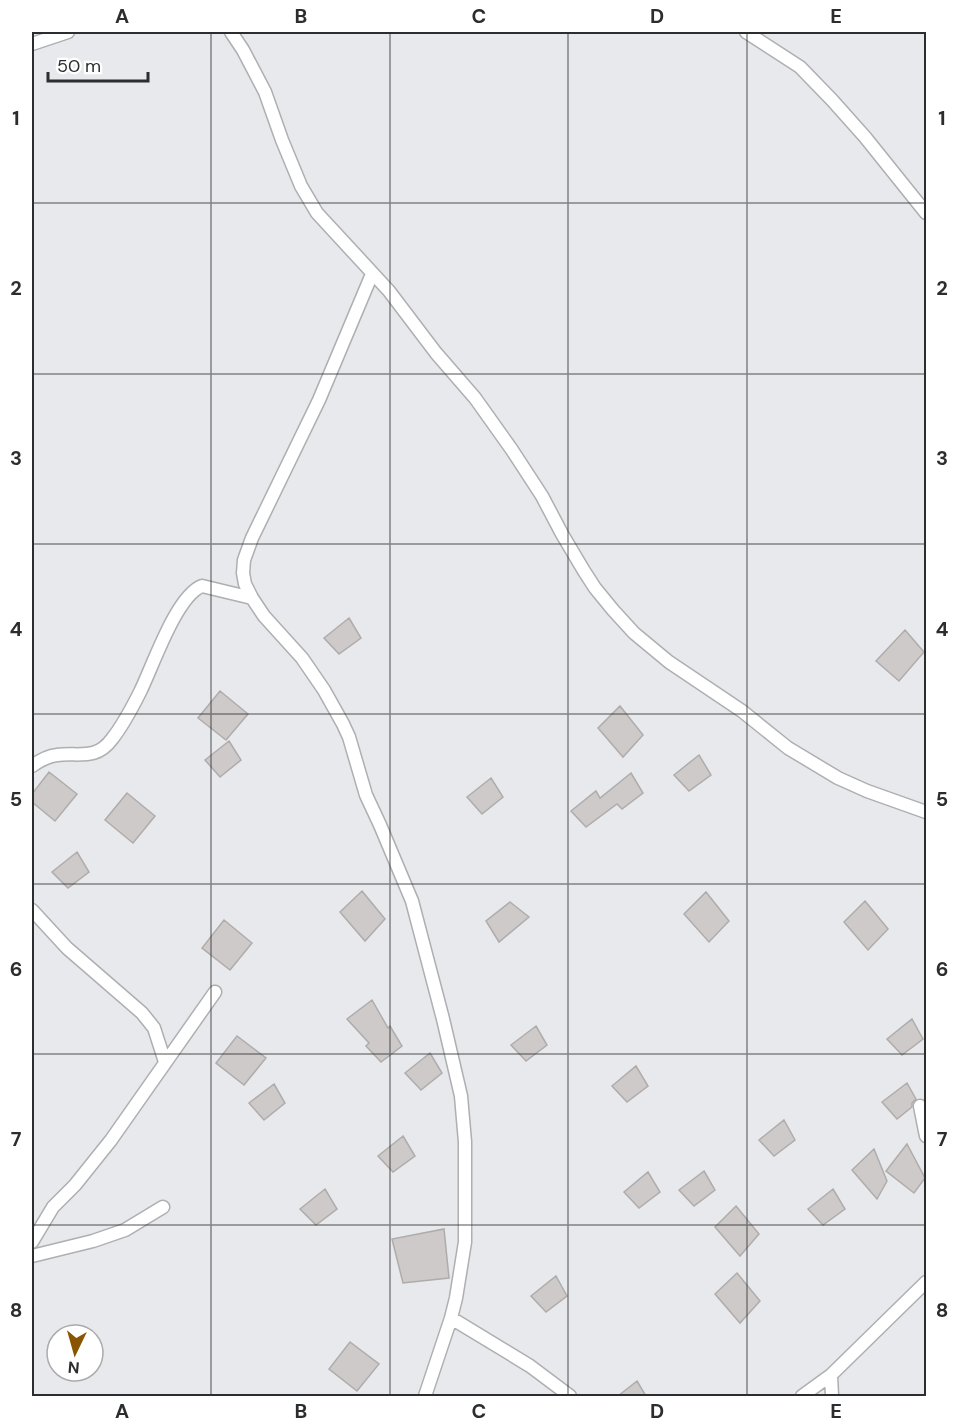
<svg xmlns="http://www.w3.org/2000/svg" width="958" height="1428" font-family="'DM Sans',sans-serif">
  <style>
    .building { fill: #cdcac9; stroke: #afacab; stroke-width: 1.5 }
    .lines { fill: none; stroke-linecap: round; stroke-linejoin: round }
    .minor-casing { stroke: #adafb1; stroke-width: 15 }
    .minor { stroke: #fff; stroke-width: 12 }
    .grid { fill: none; stroke: #2c2d2e; stroke-width: 1.5; stroke-opacity: 0.55 }
    .neatline { fill: none; stroke: #2c2d2e; stroke-width: 2 }
    .grid-label { font-size: 20px; text-anchor: middle; font-weight: bold; fill: #2c2d2e }
  </style>
  <rect width="100%" height="100%" fill="#e7e9ec"/>
  <path class="building" d="M349 618 361 638 339 654 324 638Z
    M905 630 924 652 899 681 876 661Z
    M220 691 248 714 226 740 198 718Z
    M620 706 643 735 623 757 598 728Z
    M229 741 241 760 220 777 205 760Z
    M699 755 711 775 689 791 674 775Z
    M49 772 77 794 55 821 32 802V794Z
    M631 773 643 793 622 809 617 804 586 827 571 811 596 791 600 798Z
    M491 778 503 797 482 814 467 797Z
    M127 793 155 816 133 843 105 820Z
    M77 852 89 872 68 888 52 872Z
    M362 891 385 919 365 941 340 912Z
    M706 892 729 921 709 942 684 914Z
    M865 901 888 929 868 950 844 922Z
    M510 902 529 917 499 942 486 921Z
    M224 920 252 943 230 970 202 948Z
    M372 1000 388 1028 390 1026 402 1046 381 1062 366 1046 369 1043 347 1019Z
    M912 1019 923 1039 902 1055 887 1039Z
    M536 1026 547 1045 526 1061 511 1045Z
    M237 1036 266 1058 244 1085 216 1063Z
    M430 1053 442 1073 421 1090 405 1073Z
    M636 1066 648 1086 627 1102 612 1086Z
    M907 1083 916 1099 912 1103V1107L897 1119 882 1102Z
    M274 1084 285 1103 264 1120 249 1103Z
    M784 1120 795 1140 774 1156 759 1140Z
    M403 1136 415 1156 393 1172 378 1156Z
    M907 1144 925 1178 914 1193 886 1171Z
    M874 1149 887 1181 877 1199 852 1170Z
    M704 1171 715 1190 694 1206 679 1190Z
    M648 1172 660 1192 639 1208 624 1192Z
    M325 1189 337 1209 316 1225 300 1209Z
    M833 1189 845 1209 823 1225 808 1209Z
    M736 1206 759 1234 740 1256 715 1227Z
    M444 1229 449 1278 403 1283 392 1239Z
    M737 1273 760 1301 740 1323 715 1294Z
    M556 1276 567 1296 546 1312 531 1296Z
    M350 1342 379 1364 357 1391 329 1369Z
    M637 1381 646 1396H618Z"/>
  <g class="lines">
    <g class="minor-casing">
      <path id="minor" d="M231 32 243 50 265 92 282 140 301 186 317 213 389 291 436 353 475 398 512 450 542 496 562 534 584 571 595 588 613 610 634 633 669 662 742 711 788 748 838 778 867 791 926 812
        M746 32 800 67 832 100 865 137 926 213
        M32 44 68 32
        M372 274 319 400 252 538 244 560 243 573 245 584 252 598 264 616 302 658 324 690 343 724 349 737 366 795 380 825 412 901 443 1019 461 1096 465 1142V1242L456 1298 451 1318 425 1396
        M32 766C39 761 48 756 57 755 78 752 96 761 112 739 123 725 132 708 140 692 153 666 176 596 202 586L252 598
        M32 910 67 948 142 1013 154 1028 165 1062
        M920 1106 926 1136
        M32 1242 53 1207 75 1185 111 1140 215 992
        M32 1256 93 1241 125 1230 163 1207
        M451 1318 530 1366 570 1396
        M831 1375 832 1396
        M802 1396 831 1375 926 1282"/>
    </g>
    <use href="#minor" class="minor"/>
  </g>
  <path class="grid" d="M211 32V1396M390 32V1396M568 32V1396M747 32V1396M32 203H926M32 374H926M32 544H926M32 714H926M32 884H926M32 1054H926M32 1225H926"/>
  <rect width="958" height="1428" fill="none" stroke="#ffffff" stroke-width="66"/>
  <g transform="translate(75 1353) rotate(185)"><circle r="28" fill="#ffffff" stroke="#ababab" stroke-width="1.5"/>
  <path d="M0-4.5L10 22L0 15L-10 22Z" fill="#895501"/>
  <text y="-9" font-size="16" font-weight="bold" text-anchor="middle" fill="#2c2d2e">N</text>
  </g>
  <path d="M48 72v9h100v-9" fill="none" stroke="#2c2d2e" stroke-width="3"/>
  <text x="57" y="72" font-size="18" fill="#2c2d2e" stroke="#ffffff" stroke-width="4.5" paint-order="stroke">50 m</text>
  <rect x="33" y="33" width="892" height="1362" class="neatline"/>
  <g class="grid-label">
    <text x="122" y="23">A</text>
    <text x="301" y="23">B</text>
    <text x="479" y="23">C</text>
    <text x="657" y="23">D</text>
    <text x="836" y="23">E</text>
    <text x="16" y="125">1</text>
    <text x="942" y="125">1</text>
    <text x="16" y="295">2</text>
    <text x="942" y="295">2</text>
    <text x="16" y="465">3</text>
    <text x="942" y="465">3</text>
    <text x="16" y="636">4</text>
    <text x="942" y="636">4</text>
    <text x="16" y="806">5</text>
    <text x="942" y="806">5</text>
    <text x="16" y="976">6</text>
    <text x="942" y="976">6</text>
    <text x="16" y="1146">7</text>
    <text x="942" y="1146">7</text>
    <text x="16" y="1317">8</text>
    <text x="942" y="1317">8</text>
    <text x="122" y="1418">A</text>
    <text x="301" y="1418">B</text>
    <text x="479" y="1418">C</text>
    <text x="657" y="1418">D</text>
    <text x="836" y="1418">E</text>
  </g>
</svg>
